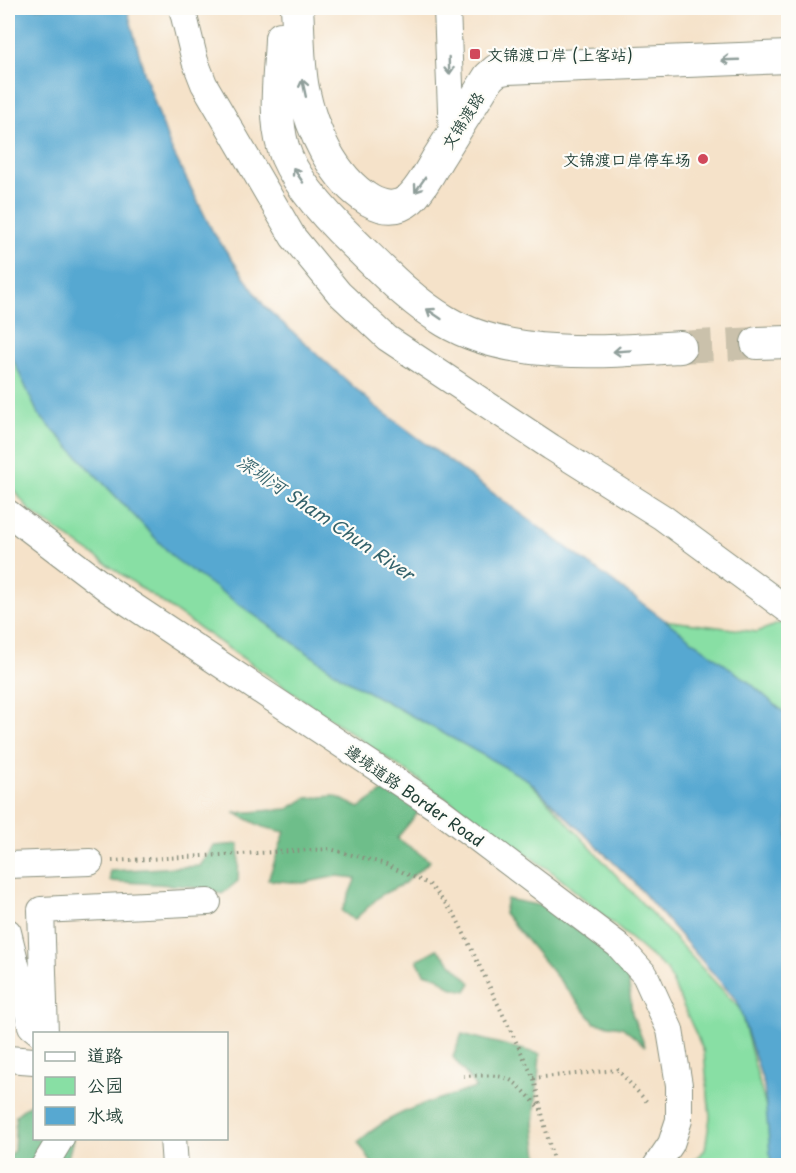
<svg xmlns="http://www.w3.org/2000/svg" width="796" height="1173" font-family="'Playpen Sans','LXGW WenKai TC',sans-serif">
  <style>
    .green { fill: #88dfa4; stroke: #548e6c; stroke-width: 1.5 }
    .forest { fill: #6ebe8a; stroke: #467e5f; stroke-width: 1.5 }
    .water { fill: #57a8d1; stroke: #3b7282; stroke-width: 1.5 }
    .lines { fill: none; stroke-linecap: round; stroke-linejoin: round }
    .major-tunnel { stroke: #cac1ab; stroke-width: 32; stroke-dasharray: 32 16; stroke-linecap: butt }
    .minor-casing { stroke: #8a907e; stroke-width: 28 }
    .major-casing { stroke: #8a907e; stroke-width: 34 }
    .path { stroke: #8a907e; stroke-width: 4; stroke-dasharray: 1.5 4.5; stroke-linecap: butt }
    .minor { stroke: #fff; stroke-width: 26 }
    .major { stroke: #fff; stroke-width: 32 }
    .oneway { stroke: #8f9e9a }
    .poi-dot { fill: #d1495b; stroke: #fdfcf7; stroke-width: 2 }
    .labels { text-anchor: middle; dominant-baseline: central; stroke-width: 4.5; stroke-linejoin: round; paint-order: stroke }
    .poi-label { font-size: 16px; fill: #1f3d34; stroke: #fdfcf7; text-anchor: start }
    .street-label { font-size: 16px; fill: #1f3d34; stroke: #fdfcf7 }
    .water-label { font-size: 18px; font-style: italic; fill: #33626b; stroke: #fdfcf7 }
  </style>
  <rect width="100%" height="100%" fill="#fdfcf7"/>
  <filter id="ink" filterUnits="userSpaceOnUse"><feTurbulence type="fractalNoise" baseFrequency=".0167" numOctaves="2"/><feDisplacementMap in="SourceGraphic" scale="12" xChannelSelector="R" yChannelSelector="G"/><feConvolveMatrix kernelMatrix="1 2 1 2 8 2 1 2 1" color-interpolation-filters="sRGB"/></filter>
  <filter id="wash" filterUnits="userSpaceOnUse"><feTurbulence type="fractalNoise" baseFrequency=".008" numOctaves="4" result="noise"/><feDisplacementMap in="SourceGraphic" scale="24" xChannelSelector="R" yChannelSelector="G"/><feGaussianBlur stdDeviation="1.35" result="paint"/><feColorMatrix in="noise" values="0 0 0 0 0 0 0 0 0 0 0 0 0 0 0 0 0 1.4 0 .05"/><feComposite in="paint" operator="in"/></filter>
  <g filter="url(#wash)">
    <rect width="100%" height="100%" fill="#f5e2c9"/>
    <path class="green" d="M8 345 528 780 740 1009 781 1165H688L705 1150 710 1117 704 1052 667 970 555 874 30 511 8 482Z
      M663 620 757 632 788 620V716L750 683Z"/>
    <path class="forest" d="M391 786 422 808 397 838 430 861 403 884 381 895 354 920 342 911 356 878 337 876 303 883 268 880 285 832 263 827 235 813 288 809 306 798 335 796 359 808Z
      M239 844 238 881 222 894 187 886 110 881V871L200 866 214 846Z
      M507 899 547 907 627 966 632 1014 645 1046 622 1027 595 1023 504 913Z
      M437 949 471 983 466 991 450 987 438 977 424 973 417 960Z
      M462 1034 540 1054 534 1124 539 1165H373L358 1142C395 1109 430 1102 476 1088L453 1057Z
      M30 1104H34V1138L73 1139 66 1165H8V1158L14 1151 16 1115Z"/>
    <path class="water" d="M8 8H127L144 72 170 146 213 232 265 307 375 406 750 683 788 716V1165H771L764 1085 737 1001 633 881 528 780 343 678 175 559 38 414 8 348Z"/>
  </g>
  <g filter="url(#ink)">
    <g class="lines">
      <path class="major-tunnel" d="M680 347 757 343"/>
      <g class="minor-casing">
        <path id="minor" d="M182 8 195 61 204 84 293 237 339 293 387 338 551 447 662 517 788 610
          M447 8 452 136
          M8 513 109 590 437 808 618 945 645 975 670 1030 679 1085V1120L671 1144 656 1166
          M8 865 90 862
          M8 932 31 1026 41 1034
          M45 1034 41 910 208 902
          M8 1059 34 1061
          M173 1138 175 1166
          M44 1166 61 1138"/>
      </g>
      <g class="major-casing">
        <path id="major" d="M297 8C299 34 298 63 303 89 311 129 333 178 369 200 383 208 397 210 410 199 422 188 430 171 438 158 455 131 472 104 489 77L497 70 507 68 788 57
          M281 38C280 73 273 113 283 147 293 181 330 220 355 244 383 271 411 301 445 321 510 360 608 352 680 347
          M757 343 788 342"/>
      </g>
      <path class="path" d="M112 861 330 849 382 863 429 884 455 915 534 1079 553 1160
        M463 1076C511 1074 510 1075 541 1110
        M533 1078 618 1070 648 1103"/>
      <use href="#minor" class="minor"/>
      <use href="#major" class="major"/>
    </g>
    <defs><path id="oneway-shaft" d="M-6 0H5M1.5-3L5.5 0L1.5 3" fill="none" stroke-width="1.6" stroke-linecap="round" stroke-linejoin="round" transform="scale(1.5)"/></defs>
    <g class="oneway">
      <use href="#oneway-shaft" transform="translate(730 60) rotate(178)"/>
      <use href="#oneway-shaft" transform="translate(449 66) rotate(88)"/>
      <use href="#oneway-shaft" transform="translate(304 88) rotate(-102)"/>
      <use href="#oneway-shaft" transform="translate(298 175) rotate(-124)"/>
      <use href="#oneway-shaft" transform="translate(420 185) rotate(125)"/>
      <use href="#oneway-shaft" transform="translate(434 314) rotate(-146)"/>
      <use href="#oneway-shaft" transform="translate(622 351) rotate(176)"/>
    </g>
  </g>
  <g class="poi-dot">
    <rect x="469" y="48" width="12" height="12" rx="3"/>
    <circle cx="703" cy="159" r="6"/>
  </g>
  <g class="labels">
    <g class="poi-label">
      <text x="487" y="54">文锦渡口岸 (上客站)</text>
      <text x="691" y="159" text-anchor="end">文锦渡口岸停车场</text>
    </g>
    <g class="street-label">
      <text transform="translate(462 120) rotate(-58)">文锦渡路</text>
      <text transform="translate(415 795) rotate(35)">邊境道路 Border Road</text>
    </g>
    <g class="water-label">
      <text transform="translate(326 517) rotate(34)">深圳河 Sham Chun River</text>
    </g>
  </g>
  <rect width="796" height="1173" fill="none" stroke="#fdfcf7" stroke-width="30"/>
  <rect x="33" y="1032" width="195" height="108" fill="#fdfcf7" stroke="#a4b0a9" stroke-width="1.5"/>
  <rect x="45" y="1052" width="30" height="9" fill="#ffffff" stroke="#a4b0a9" stroke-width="1.5"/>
  <text x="87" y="1062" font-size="18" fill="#1f3d34">道路</text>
  <rect x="45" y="1077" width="30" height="18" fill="#88dfa4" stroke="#a4b0a9" stroke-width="1.5"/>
  <text x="87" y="1092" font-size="18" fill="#1f3d34">公园</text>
  <rect x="45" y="1107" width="30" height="18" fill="#57a8d1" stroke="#a4b0a9" stroke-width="1.5"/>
  <text x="87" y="1122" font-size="18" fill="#1f3d34">水域</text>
</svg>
